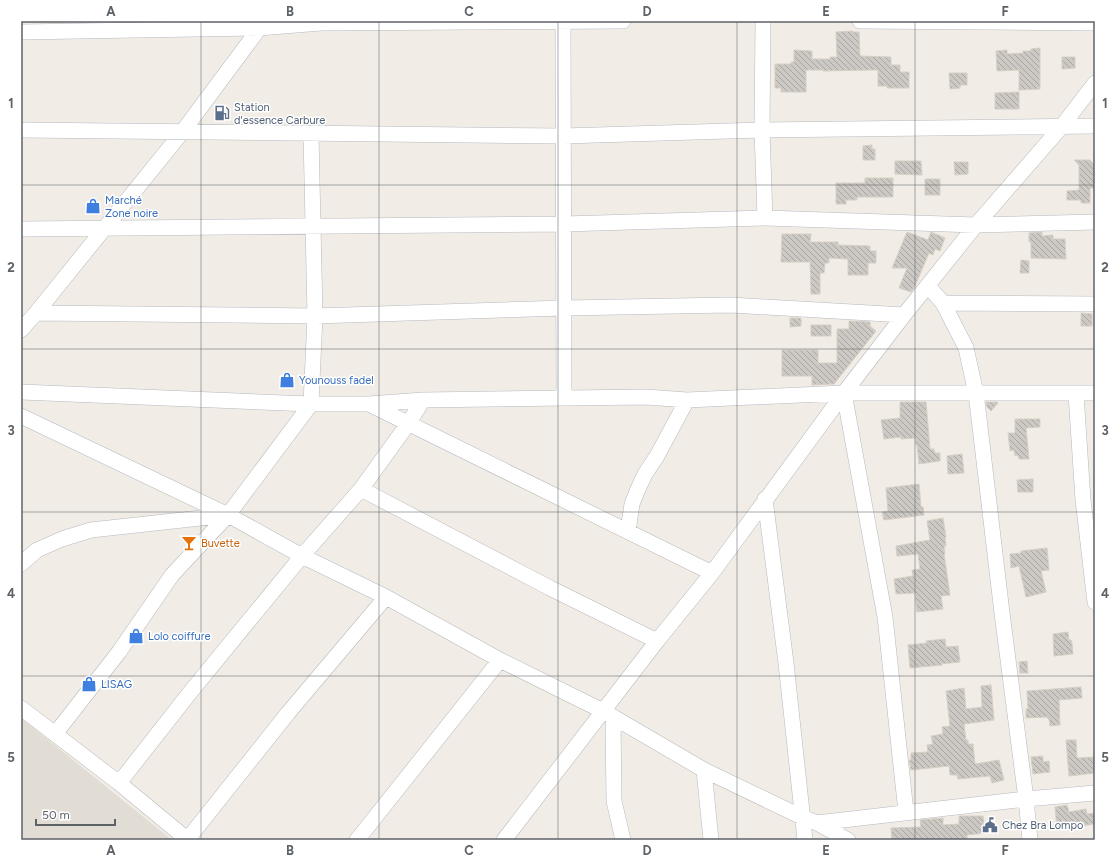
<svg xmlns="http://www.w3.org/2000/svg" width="1116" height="861" font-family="Figtree,sans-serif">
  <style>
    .education { fill: #e1dcd4 }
    .building { fill: url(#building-back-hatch); stroke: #d6cfc3 }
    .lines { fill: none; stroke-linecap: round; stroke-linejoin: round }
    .minor-casing { stroke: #b6b9bd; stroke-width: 16 }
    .minor { stroke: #fff; stroke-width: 15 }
    .grid { fill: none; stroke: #5d6267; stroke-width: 1; stroke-opacity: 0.55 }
    .labels { text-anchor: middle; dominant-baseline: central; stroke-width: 3; stroke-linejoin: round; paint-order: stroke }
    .service-label { font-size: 11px; fill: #4e5e75; stroke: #fff; text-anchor: start }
    .shop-label { font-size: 11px; fill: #366cbe; stroke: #fff; text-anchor: start }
    .food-label { font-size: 11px; fill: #c56008; stroke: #fff; text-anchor: start }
    .neatline { fill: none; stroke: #5d6267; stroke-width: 1.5 }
    .grid-label { font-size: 13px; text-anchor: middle; font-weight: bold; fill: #5d6267 }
  </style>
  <defs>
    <pattern id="building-back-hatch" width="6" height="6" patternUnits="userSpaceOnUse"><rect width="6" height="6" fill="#ccc8c3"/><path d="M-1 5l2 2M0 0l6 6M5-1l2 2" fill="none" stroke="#a9a6a2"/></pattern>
  </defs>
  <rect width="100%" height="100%" fill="#f1ede6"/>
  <path class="education" d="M21 718 172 840H21Z"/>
  <path class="building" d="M853 31V32H859L860 56 891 57V65H900V72H909V88H887V86H878V70H870L823 71V70H806V92H781V88H775V64H791V62H794V50L812 51V59H830V57H837L836 32Z
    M1040 48V89L1019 90V70L997 71 996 51 1007 50V54L1023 53V51H1031V49Z
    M1062 57H1075V68L1062 69Z
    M949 73H967V85H960V88L950 89Z
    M1019 92V109H995V93Z
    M872 145V149H875V160H863V146Z
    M1074 160H1090L1095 165V188H1090V203H1081V200H1067V191L1079 190V165Z
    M895 161H921L922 175 895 174Z
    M954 162H968V174L955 175Z
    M865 178H893V197H857V200H846V204H836V183H865Z
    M925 179H940V195H925Z
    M907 232 928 240 931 232 945 238 940 251 935 249 933 255 929 253 915 286 911 292 899 288 907 268H892Z
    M1042 232V236L1053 235V239H1065L1066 259 1031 258V242H1029V233Z
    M782 234H811L810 242H838V245L870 246V251H876V263H868V275H848V259L829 258V263H825L824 273H820V294H811L810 262H781Z
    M1021 260 1029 261V273H1020Z
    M1081 313 1092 314V326H1081Z
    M790 318H801V326L790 327Z
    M849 321 870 322V326L876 331 834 384 812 385V376H782V350H818V363H837V329H849Z
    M811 325H831V336H811Z
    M900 402H926L930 449H934L935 453H940V461L919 464 917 445H916L915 438 901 439V437L884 439 881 420 900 418Z
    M986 402H997L998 403 991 411 987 407Z
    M1015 419H1040V427L1026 428 1029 459H1019L1018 455 1015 456 1014 450 1010 451 1008 433H1015Z
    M962 454 964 473 948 474 947 456Z
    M1033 479V492H1018L1017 480Z
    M919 484 921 507H923L924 515 884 520 882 512 888 511 886 488Z
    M943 518 946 537H945L946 546H944L945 554H944L950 595 941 596 943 609 917 612 915 593 896 594 894 579 913 576 912 570 920 569 918 554 897 556 896 546 930 540 927 521Z
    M1047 548 1049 570 1041 571 1046 592 1026 597 1019 566 1011 568 1010 554 1021 553V551Z
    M1068 632 1069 640H1071L1072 643 1073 654 1054 656 1053 634Z
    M945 639 946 647 958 646 960 662 941 664 942 665 910 668 908 645 927 643 926 641Z
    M1027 661 1028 673H1020L1019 662Z
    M991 685 994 720 964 724 966 740H968V744H973L975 764 999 760 1004 780 992 783 990 776 958 779 957 775H950L949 766 911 770 909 760H911V753L928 752 927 745 933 744 931 736 943 734 942 727 950 726 946 691 964 688 966 709 982 707 981 686Z
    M1081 687 1082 698 1059 700 1060 725 1050 726 1049 719H1048L1047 717 1026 718V709H1028L1027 691Z
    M1066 740H1076L1077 758 1095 757V773L1069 776Z
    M1043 756V762L1049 761 1050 772 1033 774 1031 757Z
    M1067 805 1069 812 1086 809 1087 814 1095 813V824L1057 829 1055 807Z
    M959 816H983L985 833 967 835V840H892L891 828 921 827 920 820 943 818V825L959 824Z"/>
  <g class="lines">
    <g class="minor-casing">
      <path id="minor" d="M563 21 564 398
        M763 21 762 130 765 218
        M860 21 1095 23
        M21 32 259 28 321 23 623 21
        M21 130 563 136 762 130 1095 126
        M21 229 564 224 765 218 976 225 1095 222
        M928 286 943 303 966 348 976 393 1002 613 1026 799 1030 840
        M943 303 1095 304
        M36 313 315 316 564 308 731 305 904 315
        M21 330 36 313 183 131 264 22
        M21 392 311 404H369L423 400 646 397 687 400 844 393H1095
        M844 393 885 617 906 812
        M1076 394 1083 500 1095 602
        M369 404 712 573
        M21 416 228 515 302 556 386 597 500 660 603 711 704 770 802 817 817 823 848 840
        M361 489 550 588 657 641
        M765 499 786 663 805 840
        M628 531 632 504 638 489 645 474 657 456 687 400
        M21 564 37 550 62 539 91 530 228 515 311 404 315 316 311 134
        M21 708 119 783 188 840
        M613 717 614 801 623 840
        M55 734 119 652 172 575 228 515
        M704 770 711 840
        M119 783 192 690 302 556 361 489 408 424 423 400
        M817 823 1026 799 1095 793
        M187 840 288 713 386 597
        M357 840 500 660
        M504 840 657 641 712 573 844 393 904 315 976 225 1062 126 1095 83"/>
    </g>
    <use href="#minor" class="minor"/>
  </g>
  <path class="grid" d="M201 21V840M379 21V840M558 21V840M737 21V840M915 21V840M21 185H1095M21 349H1095M21 512H1095M21 676H1095"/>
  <defs>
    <g id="fuel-bare" transform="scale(1.2)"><path d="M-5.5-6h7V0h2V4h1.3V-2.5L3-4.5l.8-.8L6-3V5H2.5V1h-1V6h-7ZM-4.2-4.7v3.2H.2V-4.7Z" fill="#5c6f8a" stroke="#fff" stroke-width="2.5" paint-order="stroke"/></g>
    <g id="shop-bare" transform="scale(1.2)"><path d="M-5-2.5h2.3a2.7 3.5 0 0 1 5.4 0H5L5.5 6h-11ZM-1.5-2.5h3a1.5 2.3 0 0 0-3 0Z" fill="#3f7fe0" stroke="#fff" stroke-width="2.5" paint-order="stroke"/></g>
    <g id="bar-bare" transform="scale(1.2)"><path d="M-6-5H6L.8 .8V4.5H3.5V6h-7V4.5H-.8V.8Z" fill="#e8710a" stroke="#fff" stroke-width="2.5" paint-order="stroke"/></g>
    <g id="civic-bare" transform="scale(1.2)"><path d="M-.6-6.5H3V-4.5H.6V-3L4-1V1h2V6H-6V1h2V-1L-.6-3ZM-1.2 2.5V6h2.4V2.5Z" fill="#5c6f8a" stroke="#fff" stroke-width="2.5" paint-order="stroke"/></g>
  </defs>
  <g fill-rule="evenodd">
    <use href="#fuel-bare" x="222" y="113"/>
    <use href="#shop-bare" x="93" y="206"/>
    <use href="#shop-bare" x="287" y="380"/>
    <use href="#bar-bare" x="189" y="543"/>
    <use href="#shop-bare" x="136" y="636"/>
    <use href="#shop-bare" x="89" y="684"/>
    <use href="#civic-bare" x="990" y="825"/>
  </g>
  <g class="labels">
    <g class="service-label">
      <text x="234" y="107">Station<tspan x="234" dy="13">d'essence Carbure</tspan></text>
      <text x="1002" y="825">Chez Bra Lompo</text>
    </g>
    <g class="shop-label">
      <text x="105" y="200">Marché<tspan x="105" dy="13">Zone noire</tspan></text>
      <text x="299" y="380">Younouss fadel</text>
      <text x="148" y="636">Lolo coiffure</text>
      <text x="101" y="684">LISAG</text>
    </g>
    <g class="food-label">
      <text x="201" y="543">Buvette</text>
    </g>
  </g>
  <rect width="1116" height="861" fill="none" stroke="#ffffff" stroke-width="44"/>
  <path d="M36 819v6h79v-6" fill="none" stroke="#5d6267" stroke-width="2"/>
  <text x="42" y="819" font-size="12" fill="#5d6267" stroke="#ffffff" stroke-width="3" paint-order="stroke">50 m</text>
  <rect x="22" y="22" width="1072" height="817" class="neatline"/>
  <g class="grid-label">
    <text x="111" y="16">A</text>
    <text x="290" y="16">B</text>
    <text x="469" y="16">C</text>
    <text x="647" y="16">D</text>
    <text x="826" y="16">E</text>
    <text x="1005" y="16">F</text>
    <text x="11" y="108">1</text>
    <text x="1105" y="108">1</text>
    <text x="11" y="272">2</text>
    <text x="1105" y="272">2</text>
    <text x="11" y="435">3</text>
    <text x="1105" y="435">3</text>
    <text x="11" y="598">4</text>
    <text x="1105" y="598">4</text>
    <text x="11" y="762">5</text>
    <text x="1105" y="762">5</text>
    <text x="111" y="855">A</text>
    <text x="290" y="855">B</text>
    <text x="469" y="855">C</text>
    <text x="647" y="855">D</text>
    <text x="826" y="855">E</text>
    <text x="1005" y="855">F</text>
  </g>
</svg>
